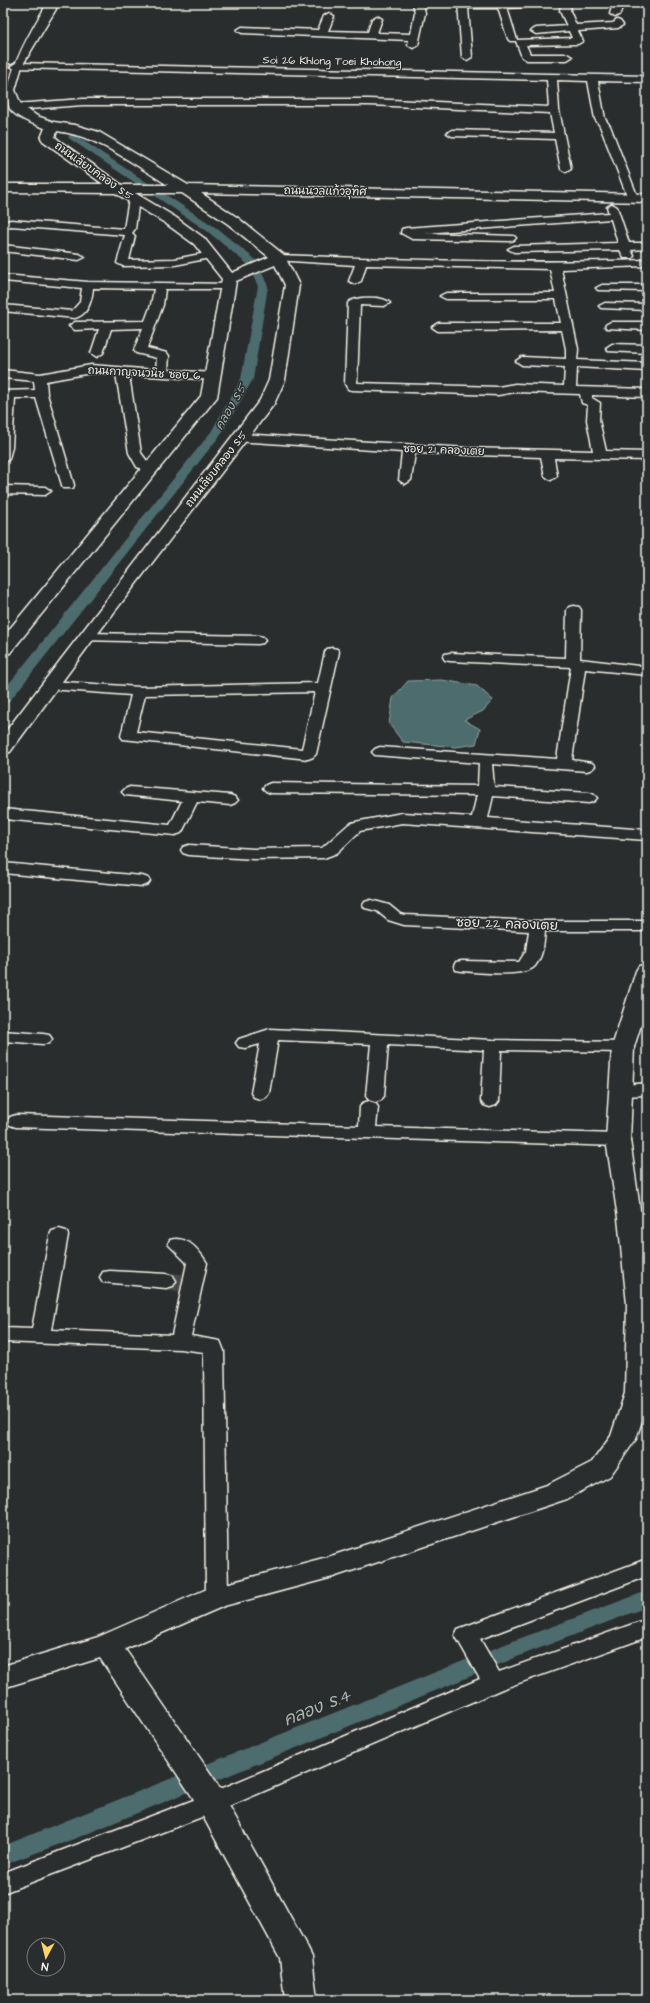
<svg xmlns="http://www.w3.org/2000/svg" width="650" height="2003" font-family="'Architects Daughter','Playpen Sans Thai',sans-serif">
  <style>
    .water { fill: #4d6c6e; stroke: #90a19f }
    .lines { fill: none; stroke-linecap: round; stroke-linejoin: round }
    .canal { fill: #4d6c6e; fill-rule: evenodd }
    .street-tunnel { stroke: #484a4a; stroke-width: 17; stroke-dasharray: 17 8; stroke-linecap: butt }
    .street-casing { stroke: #f4f1e8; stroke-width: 3 }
    .secondary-casing { stroke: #f4f1e8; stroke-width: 3 }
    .street { fill: #2a2d2e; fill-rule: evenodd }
    .secondary { fill: #2a2d2e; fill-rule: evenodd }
    .labels { text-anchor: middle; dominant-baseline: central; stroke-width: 3; stroke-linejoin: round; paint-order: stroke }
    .far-street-label { font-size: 11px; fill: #f4f1e8; stroke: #2a2d2e }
    .far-water-label { font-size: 12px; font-style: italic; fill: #a9b5b1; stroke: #2a2d2e }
    .street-label { font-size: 13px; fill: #f4f1e8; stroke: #2a2d2e }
    .near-water-label { font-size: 17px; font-style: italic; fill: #a9b5b1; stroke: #2a2d2e }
  </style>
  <rect width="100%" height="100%" fill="#2a2d2e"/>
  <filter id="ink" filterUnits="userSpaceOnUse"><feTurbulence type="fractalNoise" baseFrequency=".025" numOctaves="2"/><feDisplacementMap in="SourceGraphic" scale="8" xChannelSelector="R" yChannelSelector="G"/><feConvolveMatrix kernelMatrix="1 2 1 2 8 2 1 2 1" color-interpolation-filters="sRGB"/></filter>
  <g filter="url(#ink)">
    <path class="water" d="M442 680 477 686 493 700 483 711 464 720 480 729 476 744 456 747 403 742 389 724 393 698 408 681Z"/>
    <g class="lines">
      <path class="canal" d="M73 134 215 227 256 260 268 286 253 379 222 433 8 703 3 704V691L211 432 241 379 258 286 247 264 207 231 70 139 68 137 70 135Z
        M647 1591V1607L527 1653 79 1837 3 1865V1846L513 1641Z"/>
      <path class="street-tunnel" d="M166 1281 182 1283"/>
      <g class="street-casing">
        <path id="street" d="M413 3H423L425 13 418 45 413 48 408 45 409 40 242 33 237 30 242 27 318 30 324 16 329 13 334 16 328 31 368 32 372 19 377 16 382 19 377 33 411 34 415 13Z
          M458 3H526V7L507 8 517 40 572 38 569 31 536 34 531 31 536 28 567 26 560 11 561 3H571L570 11 576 25 613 23 617 20 620 21 623 25 618 28 578 31 583 41 578 44 526 45 530 54H567L572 57 567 60H527L522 57 516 41H510L508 39 498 8H468L472 57 467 60 462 57Z
          M613 3H623L620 14 615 17 610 14Z
          M3 62 10 65 6 71 3 72Z
          M16 63 647 76V82L598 81 605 119 610 126 638 198 633 201 628 198 600 126 595 119 588 81 557 80 559 110 571 169 566 172 561 169 555 139 452 136 447 133 452 130 554 133 550 113 369 105H83L15 110 10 107 15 104 83 99H369L549 107 547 80 13 68 11 66Z
          M3 86 12 88 14 90 9 93 3 92Z
          M134 196 139 199 135 229 132 233 135 236 129 260 175 259 211 252 215 253 217 255 215 257 175 265 123 266 117 263 125 235 11 226 3 228V222L11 220 124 229 129 199Z
          M612 204 617 207 629 243H647V249L631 250 634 256 632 258H624L620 250 514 252 508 249 514 246 618 243 611 219 424 233 514 236 516 238 514 240 510 241 412 239 401 233 402 229 406 228 609 213 607 207Z
          M3 245 79 254 85 257 79 260 3 251Z
          M279 255C402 260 524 264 647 260V266L561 269 578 349 577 360 647 363V371L577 367 576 387 647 389V397L592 395V398L600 403 599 420 606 451 647 452V460L554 458 557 476 551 480 545 476 541 457 415 453 411 480 405 484 399 480 402 452 236 441 234 438 236 435 240 434 467 448 593 451 587 420 588 405 582 403 580 394 515 392 498 395 352 390 348 389 345 384 348 303C354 296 384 296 390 303L384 306 360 305 357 383 498 387 515 384 564 386 565 367 522 365 516 361 522 357 566 359V349L562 330 438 331 432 327 438 323H561L556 299H446L440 296 446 293H555L550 269 366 265 361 281 355 284 349 281 355 265 275 260 273 258 275 256Z
          M3 275 88 282 232 284 234 286 228 289H165L163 305 147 348 167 353 169 356 168 370 213 373 217 374 219 377 217 380 129 375 141 453 147 461 157 468 156 471 151 472 137 467 129 453 116 374 91 373 46 381 47 394 74 485 73 488H63L62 485 36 398H15L12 447 9 459 3 463V391L35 390 34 381 3 378V370L40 374 91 365 156 370 157 358 136 353 134 350 143 328 111 329 103 353 97 357 91 353 99 329 75 330 69 326 75 322 145 321 151 305 154 289 93 288C92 300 88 315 75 318L3 311V305L72 311 80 302 82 288 3 281Z
          M602 285H647V291L598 290 596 288Z
          M605 303 647 304V310L601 308 599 306Z
          M611 322H647V330L607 328 605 326 607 324Z
          M612 344 647 345V353L608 351 606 348Z
          M3 486 45 487 51 491 45 495 3 494Z
          M574 606 579 607 581 610 580 659 647 667V675L585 669 572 760 592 763 595 766 592 769 587 771 492 764 494 787 589 793 594 795 597 798 594 801 589 803 493 796 488 818 647 830V840L402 823 360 831 337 853 324 858 254 859 189 855 183 853 181 850 183 847 189 845 254 849 322 848 349 824 355 822 402 813 472 817 477 795 271 793 266 791 263 788 266 785 271 783 478 786 479 763 375 755 372 752 375 749 380 747 557 759 571 667 450 661 445 660 443 657 445 654 450 653 566 658 567 610 569 607Z
          M86 633 258 636 263 637 265 640 263 643 258 644 81 640 79 637 81 634Z
          M332 648 337 649 339 652 316 754 313 757 308 759 123 739 121 736 131 695 50 689 45 688 43 685 45 682 50 681 139 687 318 683 325 652 327 649ZM315 692 302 749 136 732 145 695Z
          M130 787 230 795 235 797 238 800 235 803 230 805 197 802 183 830 181 833 175 835 3 819V809L170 825 182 801 125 795 122 792 125 789Z
          M3 863 142 876 148 878 150 881 148 884 142 886 3 873Z
          M371 900 389 905 400 914 405 915 538 921H647V931H545C544 943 543 956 535 966 524 978 478 972 462 971L456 970 454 966 456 962 462 961 519 962 526 951 529 931 404 925 388 920 377 911 365 908 363 905 365 902Z
          M270 1029 493 1040 623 1042 629 1043 632 1047 629 1051 623 1052 501 1050 499 1101 496 1105 490 1107 484 1105 481 1101 484 1050 388 1045 384 1096 381 1100 375 1102 369 1100 366 1096 371 1044 278 1040 269 1093 266 1097 260 1099 254 1097 251 1093 260 1044 245 1048 239 1047 236 1043 239 1039Z
          M3 1031 43 1034 49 1035 52 1039 49 1043 43 1044 3 1041Z
          M647 1083V1095L621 1096 615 1094 612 1090 615 1086Z
          M369 1101 375 1103 378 1107 376 1127 618 1134 624 1136 627 1140 624 1144 618 1146 16 1127 10 1125 7 1121 10 1117 16 1115 359 1126 360 1107 363 1103Z
          M647 1210V1222L630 1224 623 1222 621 1218 623 1214Z
          M59 1229 66 1231 68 1235 51 1330 172 1335 187 1263 168 1244 170 1240C187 1235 199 1250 207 1263L191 1336 220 1341 224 1351 228 1597 225 1603 217 1605 209 1603 206 1597 204 1352 180 1349 3 1342V1328L32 1329 50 1235 52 1231Z
          M110 1271 166 1274 173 1276 176 1281 173 1286 166 1288 103 1282 100 1277 103 1272Z
          M647 1559V1576L480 1639 499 1672 647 1619V1637L502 1689 220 1810 3 1893V1873L204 1796 480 1679 455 1635 458 1629Z"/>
      </g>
      <g class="secondary-casing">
        <path id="secondary" d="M43 3H55L56 9 22 66 15 90 21 105 37 116 54 122 75 125 99 132 188 185 647 194V202L201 193 238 218 284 255 299 285 285 380 274 404 92 641 10 752 3 754V735L260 400 269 380 285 285 275 265 236 281 217 397 10 653 3 655V637L201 396 222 279 194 244 165 223 115 193 3 192V184H103L43 141 41 138 45 128C33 124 18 119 10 109 0 83 30 32 44 9ZM57 131C98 136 133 164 168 185H122L61 142 55 137ZM135 193H182L228 224 269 257 232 273 204 238 175 217Z
          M647 964V1006L634 1047 630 1140 647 1258V1405L636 1439 610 1476 567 1499 333 1577 224 1606 125 1649 215 1780 307 1947 312 1957 317 2000H285L280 1958 193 1798 100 1658 3 1688V1666L98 1637 207 1589 331 1556 547 1485 592 1462 611 1436 625 1393 627 1304 618 1218 606 1140 612 1047 636 971 639 966Z"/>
      </g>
      <use href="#street" class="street"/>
      <use href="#secondary" class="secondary"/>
    </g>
  </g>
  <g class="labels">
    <g class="far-street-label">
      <text transform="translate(332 61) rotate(1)">Soi 26 Khlong Toei Khohong</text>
      <text transform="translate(94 171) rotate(35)">ถนนเลียบคลอง ร.5</text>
      <text transform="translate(325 191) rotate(1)">ถนนนวลแก้วอุทิศ</text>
      <text transform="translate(144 373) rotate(3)">ถนนกาญจนวนิช ซอย 6</text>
      <text transform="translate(444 450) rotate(2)">ซอย 21 คลองเตย</text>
      <text transform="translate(216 469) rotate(-52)">ถนนเลียบคลอง ร.5</text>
    </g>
    <g class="far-water-label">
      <text transform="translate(231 407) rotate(-60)">คลอง ร.5</text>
    </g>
    <g class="street-label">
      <text transform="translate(507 924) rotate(2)">ซอย 22 คลองเตย</text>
    </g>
    <g class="near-water-label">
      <text transform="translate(317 1708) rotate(-22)">คลอง ร.4</text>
    </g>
  </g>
  <rect width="650" height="2003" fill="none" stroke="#2a2d2e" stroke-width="16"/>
  <rect x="8" y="8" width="634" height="1987" fill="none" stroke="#f4f1e8" stroke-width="1.5" filter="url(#ink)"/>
  <g transform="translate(46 1957) rotate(187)"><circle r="19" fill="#2a2d2e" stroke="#7b7b78"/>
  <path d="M0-3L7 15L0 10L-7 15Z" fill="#ffd166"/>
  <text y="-6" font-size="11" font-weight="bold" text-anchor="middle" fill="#f4f1e8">N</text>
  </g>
</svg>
